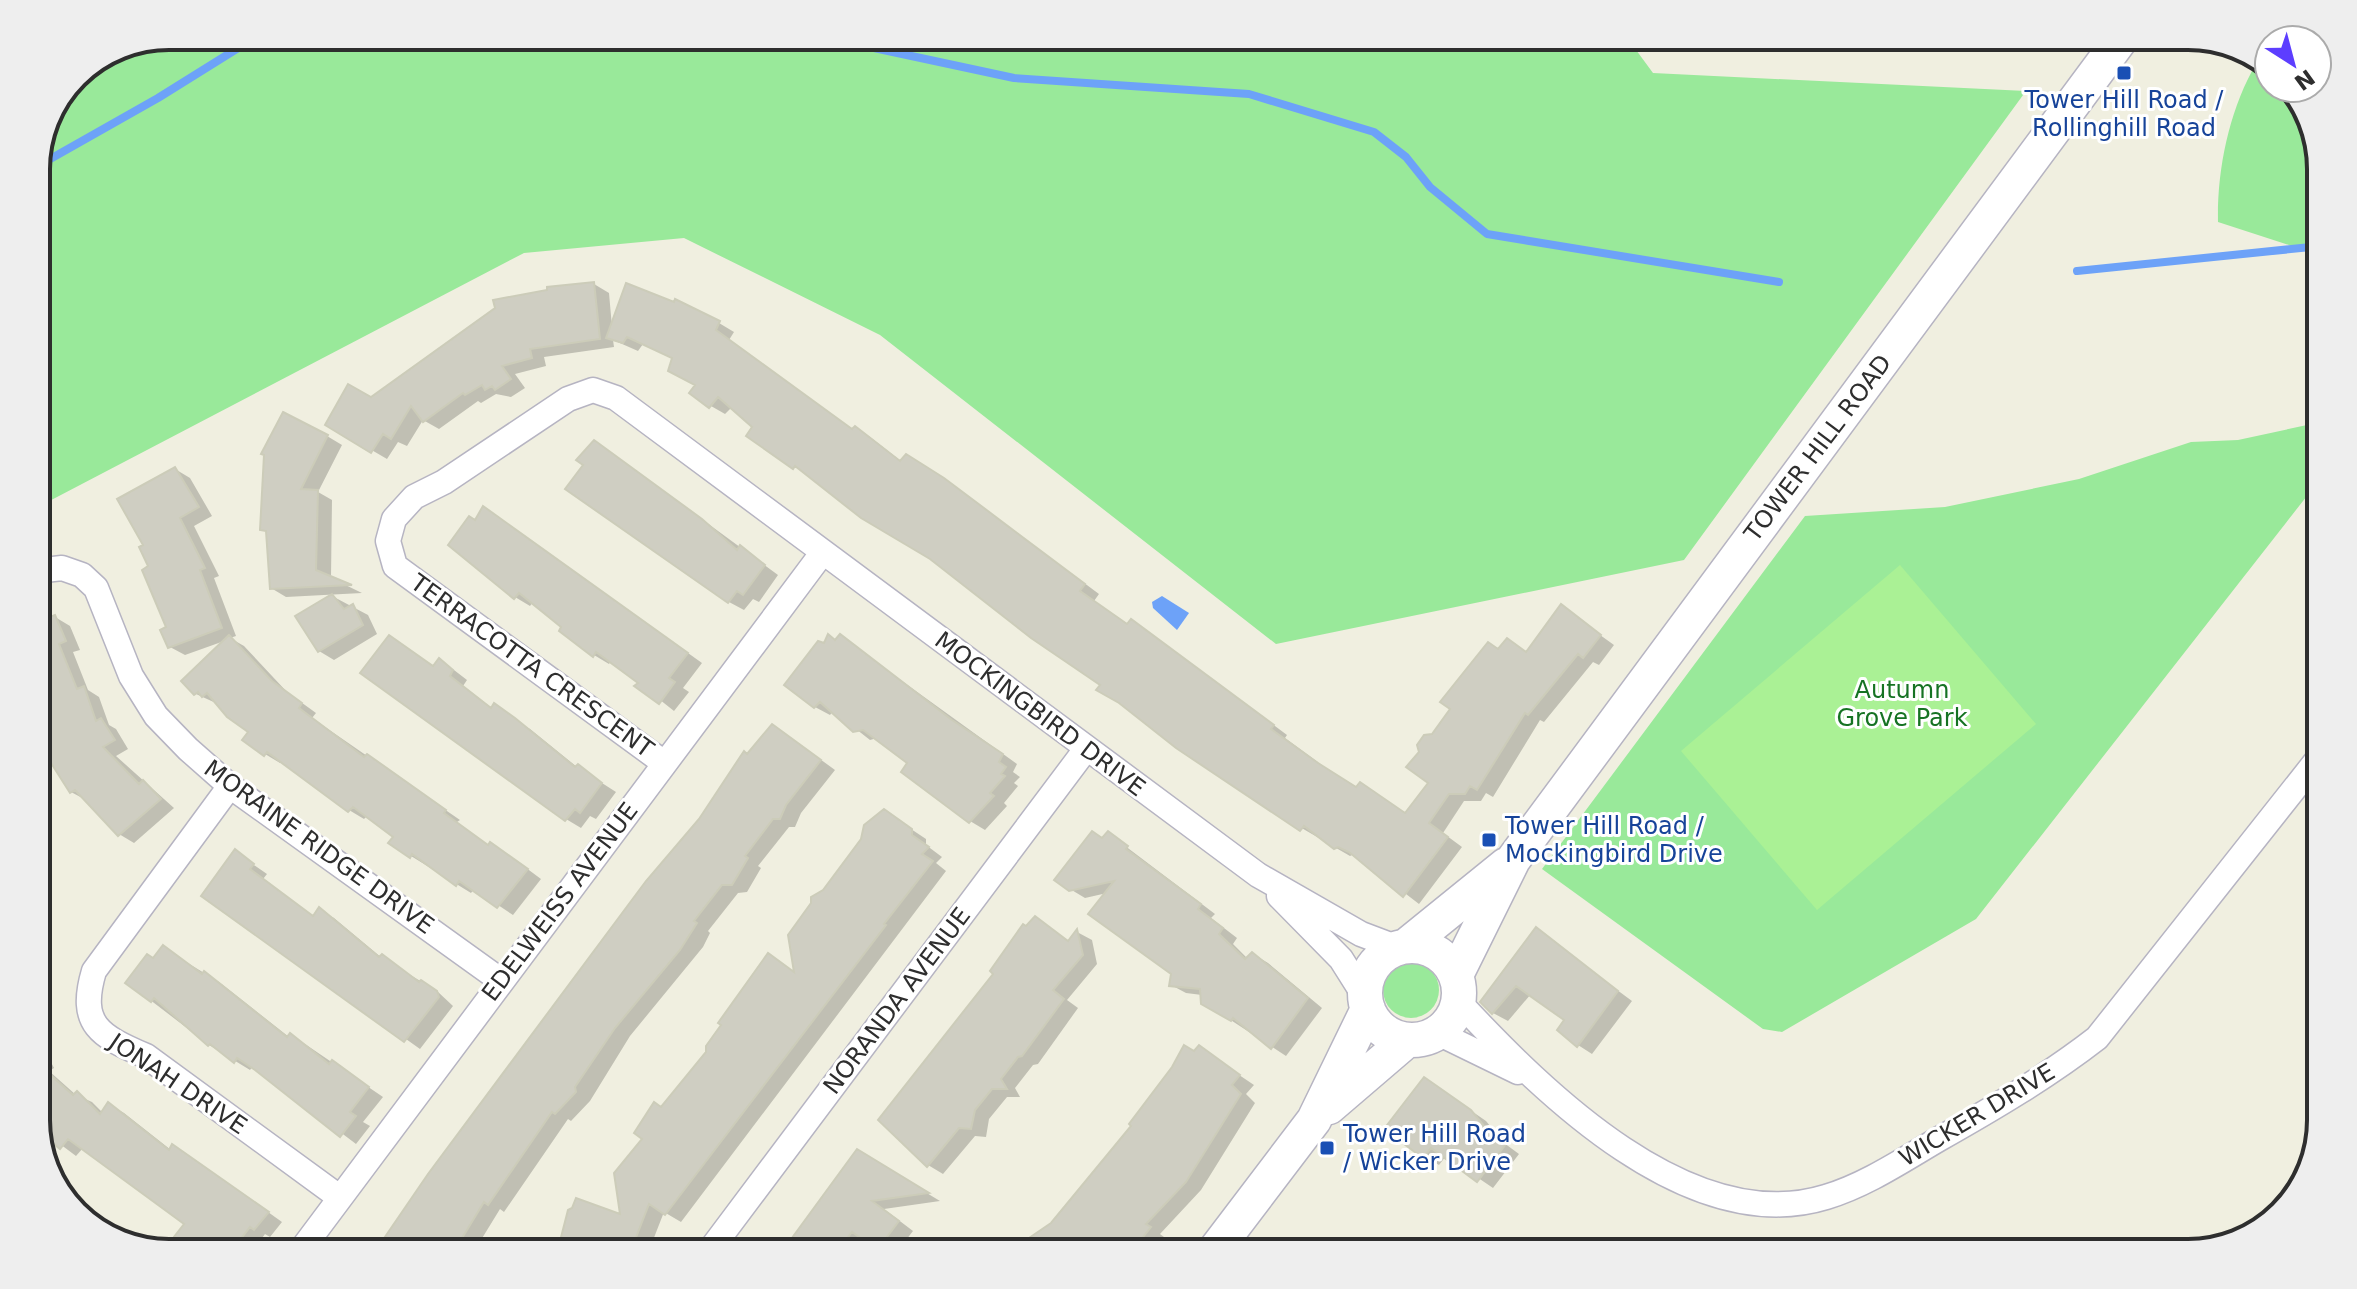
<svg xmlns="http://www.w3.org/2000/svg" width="2357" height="1289" font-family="'DejaVu Sans',sans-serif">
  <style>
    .green { fill: #99e99a }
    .pitch { fill: #aaf195 }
    .water { fill: #6da2f8 }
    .shadow { fill: #0003 }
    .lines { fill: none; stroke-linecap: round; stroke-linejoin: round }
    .stream { stroke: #6da2f8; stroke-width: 8 }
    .building { fill: #cfcec2; stroke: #ccccb9; stroke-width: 2 }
    .street-casing { stroke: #b6b4c2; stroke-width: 27 }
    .secondary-casing { stroke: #b6b4c2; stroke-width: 37 }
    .street { stroke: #fff; stroke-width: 24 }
    .secondary { stroke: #fff; stroke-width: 34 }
    .transit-dot { fill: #1a4fb4; stroke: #fff; stroke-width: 3 }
    .labels { text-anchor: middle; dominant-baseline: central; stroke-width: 6; stroke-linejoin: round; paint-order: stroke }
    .transit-label { font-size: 24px; fill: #164399; stroke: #fff; text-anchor: start }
    .street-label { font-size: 24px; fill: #2e2e2e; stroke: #fff }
    .park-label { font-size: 24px; fill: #167323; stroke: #fff }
    .rim { fill: none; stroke: #2e2e2e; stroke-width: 4 }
  </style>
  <rect width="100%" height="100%" fill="#f0efe0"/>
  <path class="green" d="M1628 39 1653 73 2026 91 1684 560 1276 644 880 335 684 238 524 253 36 508V161L75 75 118 46Z
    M2267 66 2269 88H2289C2329 128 2321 195 2321 247L2292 246 2218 222C2217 172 2228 116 2252 71Z
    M2321 422V478L1976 919 1782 1032 1763 1029 1542 869 1805 516 1945 507 2079 479 2191 442 2238 440Z
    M1383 990a28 28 0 1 1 56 0a28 28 0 1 1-56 0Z"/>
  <path class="pitch" d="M1900 565 2036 724 1817 910 1681 751Z"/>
  <path class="water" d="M1162 596 1189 613 1177 630 1153 608 1152 602Z"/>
  <path class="shadow" d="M594 284 609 293 612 327 719 323 734 332 729 340 854 431 855 428 870 437 902 462 959 490 1099 594 1094 601 1129 625 1146 630 1287 735 1285 738 1334 774 1406 815 1431 782 1433 736 1508 640 1527 653 1561 607 1614 645 1599 665 1593 662 1544 722 1540 720 1493 797 1486 793 1481 801H1464L1443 833 1462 847 1419 904 1354 854 1350 856 1267 808 931 557 749 435 754 426 732 407 725 414 711 406 674 358 643 344 638 351 613 340 614 347 544 357 546 366 515 374 525 388 511 397 496 394 481 403 478 401 439 429 423 420 407 446 398 442 387 459 327 424Z
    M327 436 342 445 318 492 332 500 331 578 362 593 286 597 271 588 268 533 262 529Z
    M609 451 778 575 759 602 753 599 744 610 729 602 568 488Z
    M175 469 190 478 212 516 194 526 219 576 214 578 236 636 230 638 244 646 287 692 316 713 312 718 460 820 457 822 489 846 506 853 541 879 513 915 474 889 471 893 411 856 396 836 368 815 364 819 349 810 282 760 280 763 265 754 251 731 218 704 196 694 227 640 185 655 170 647 169 628 151 567Z
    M499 518 702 663 683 688 689 692 674 711 611 661 609 664 594 655 561 631 563 626 533 602 530 606 515 597 476 522Z
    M332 596 368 615 377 634 334 660 319 651Z
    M55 617 70 626 80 650 73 652 88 690 99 697 109 725 116 729 128 749 116 756 174 808 134 843 119 834 86 800 71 792Z
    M841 637 1017 764 1013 772 1020 777 1014 783 1018 786 1004 803 1007 806 985 830 970 821 910 762 877 738 870 740 833 711 830 715 815 707 825 646Z
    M394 640 435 667 439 661 454 670 467 680 463 686 493 709 530 729 577 767 616 792 596 819 590 816 581 828 566 819Z
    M787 735 835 770 801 813 795 827H789L758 866 761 868 747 892 738 893 708 931 710 933 703 947 630 1036 590 1101 571 1121 568 1119 504 1212 500 1209 473 1253H392L748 756Z
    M899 821 926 839V845L942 857 936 863 946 871 681 1222 664 1212 648 1253H559L622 1217 645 1138 662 1109 796 974 824 891Z
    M1108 833 1215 914 1211 918 1237 938 1233 944 1248 959 1253 954 1268 963 1322 1008 1286 1056 1203 1002 1202 995 1186 993 1171 985 1173 974 1107 893 1085 898 1070 889Z
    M235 852 267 874 263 879 314 917 320 910 334 918 382 958 437 991 453 1006 420 1049 204 895Z
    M1035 918 1070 942 1077 932 1092 940 1097 964 1067 1000 1078 1008 1038 1064 1033 1065 1015 1088 1020 1097H1007L989 1119 986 1137 975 1136 943 1174 928 1165 995 974Z
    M1536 930 1632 1001 1592 1054 1578 1045 1566 1019 1531 994 1508 1021 1493 1013Z
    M163 948 219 982 289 1037 305 1044 383 1097 363 1122 370 1126 356 1144 253 1066 250 1070 209 1045 128 983Z
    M36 1033 54 1068 49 1071 76 1095 92 1102 103 1113 109 1105 124 1113 171 1150 173 1146 188 1155 282 1222 270 1237 265 1234 251 1253 165 1252 187 1223 83 1148 76 1156 36 1126Z
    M1199 1048 1254 1085 1246 1094 1255 1103 1201 1190 1160 1234 1164 1237 1151 1253 1141 1248 1135 1253H1016L1052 1224Z
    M1425 1079 1486 1121 1504 1143 1519 1154 1493 1188 1446 1156 1439 1165 1424 1156Z
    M857 1151 940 1201 884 1209 913 1231 896 1253H886L867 1240 857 1253H775L783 1241 790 1243Z"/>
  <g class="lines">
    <path class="stream" d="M846 42 1014 78 1249 94 1374 132 1406 157 1430 187 1487 234 1779 282
      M36 167 158 98 243 45
      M2077 271 2321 246"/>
  </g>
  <path class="building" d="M594 282 600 339 530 349 532 358 502 366 511 379 495 390 492 386 485 390 482 385 465 395 463 393 423 422 411 406 391 439 383 434 371 453 325 425 348 384 371 397 495 308 493 300 547 290V287Z
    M626 283 674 302 675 299 720 321 716 330 852 429 855 426 900 461 906 454 944 478 1085 584 1080 591 1127 624 1131 619 1274 725 1271 729 1318 763 1356 787 1360 782 1405 813 1428 783 1406 767 1419 752 1417 745 1424 735 1432 734 1450 709 1440 702 1488 642 1498 649 1507 638 1526 652 1561 604 1601 635 1583 658 1578 654 1528 715 1525 713 1477 790 1470 786 1465 794H1449L1429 823 1448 837 1403 897 1349 852 1338 847 1334 849 1304 826 1300 831 1176 748 1119 703 1096 690 1100 685 1031 638 930 559 861 518 795 466 793 469 746 436 752 427 718 397 709 408 689 393 695 385 668 371 672 358 627 337 623 343 606 338Z
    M283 412 328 435 301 489 318 490 316 570 352 585 270 589 266 531 260 530 264 455 261 454Z
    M594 440 702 519 737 550 740 545 765 565 743 595 737 591 728 603 565 489 583 465 576 460Z
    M175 467 199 507 180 518 205 568 200 570 222 628 168 648 160 630 166 627 142 570 148 566 139 547 143 545 117 499Z
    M483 506 688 653 669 678 675 682 659 704 634 686 638 683 596 652 593 657 559 631 561 627 519 593 514 599 448 545 469 516 475 520Z
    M332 594 344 609 353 604 363 625 318 652 295 616Z
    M55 615 66 641 59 644 77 689 84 686 96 721 101 718 115 740 103 747 139 784 143 780 161 799 118 836 75 790 70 793 46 755 36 730V622Z
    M828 634 835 640 840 634 952 720 1003 754 999 762 1006 767 1001 774 1005 776 990 793 994 796 969 823 901 772 907 763 863 730 853 732 820 702 814 708 784 685 818 641 824 643Z
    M229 635 272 681 302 703 299 708 364 757 367 754 446 810 444 813 488 845 490 842 528 869 497 908 459 881 456 886 412 854 410 858 388 843 393 837 353 807 348 812 267 752 264 756 242 740 248 732 227 717 207 693 202 697 198 692 194 695 181 681Z
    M389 635 433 666 439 658 453 670 450 676 491 708 494 703 515 718 575 767 578 764 602 783 580 813 575 809 565 821 360 673Z
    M772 724 821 760 786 805 780 819H773L745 856 748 858 732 885H722L694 921 697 923 680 950 615 1028 575 1087 576 1092 555 1114 552 1112 488 1205 484 1202 453 1253H374L428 1174 646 881 699 819 744 751 747 754Z
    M884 809 912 829V835L929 847 922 854 933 861 884 924 886 925 665 1215 649 1204 630 1253H557L568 1210 572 1208 576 1198 620 1214 614 1173 642 1139 634 1133 654 1102 661 1107 706 1052V1046L721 1025 718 1023 768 953 794 972 788 935 811 903V897L823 890 861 839 864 825Z
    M1092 831 1102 838 1108 831 1128 846 1126 849 1201 904 1198 909 1223 928 1219 934 1245 959 1252 952 1308 998 1271 1049 1233 1018 1231 1021 1201 1004 1200 989 1169 986 1171 974 1088 914 1114 881 1069 891 1054 880Z
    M235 849 254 864 250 869 313 916 319 907 379 957 382 954 419 982 421 980 437 991 439 997 404 1042 201 896Z
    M1035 916 1068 941 1077 929 1083 955 1053 990 1064 999 1022 1056 1018 1057 1001 1079 1007 1089H992L975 1110 971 1129 959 1128 927 1167 878 1120 993 974 990 971 1023 924 1026 926Z
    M1536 927 1618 991 1577 1047 1557 1030 1564 1020 1516 986 1492 1014 1480 1002Z
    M163 945 202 974 204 971 287 1037 290 1033 329 1064 332 1060 369 1087 350 1112 356 1116 340 1137 255 1070 237 1058 234 1063 210 1044 208 1046 154 998 151 1002 125 983 147 954 153 958Z
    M1184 1045 1194 1051 1199 1045 1240 1075 1232 1085 1241 1094 1186 1182 1146 1224 1151 1227 1135 1247 1126 1240 1109 1253H1007L1051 1223 1131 1126 1129 1124 1172 1067Z
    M36 1062 73 1095 77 1091 100 1114 108 1102 169 1150 172 1144 269 1212 254 1230 250 1227 230 1253 163 1251 184 1224 68 1139 60 1149 36 1129Z
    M1424 1077 1471 1110 1489 1132 1506 1144 1477 1182 1431 1148 1423 1158 1384 1129Z
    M857 1149 929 1193 872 1201 899 1221 877 1250 852 1232 836 1253H781Z"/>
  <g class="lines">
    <g class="street-casing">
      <path id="street" d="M36 571 62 568 82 575 96 588 131 676 156 716 188 749 230 786 500 980
        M664 763 395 566 388 541 394 519 414 497 444 482 568 399 593 390 616 398 1258 875 1361 934 1398 948
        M230 786 94 971C78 1025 100 1036 146 1056L339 1197
        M1279 896 1341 959 1365 997
        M1459 1002C1543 1092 1690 1239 1826 1197 1866 1185 1903 1160 1939 1139 1994 1108 2048 1076 2097 1038L2321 755
        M1438 1033 1518 1072
        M299 1253 823 552
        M708 1253 1086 749"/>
    </g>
    <g class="secondary-casing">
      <path id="secondary" d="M1365 993a47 47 0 1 1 94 0a47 47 0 1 1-94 0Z
        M1406 946 1506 865
        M1456 975 1513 860 2123 36
        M1329 1107 1406 1041
        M1213 1253 1314 1120 1368 1009"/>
    </g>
    <use href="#street" class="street"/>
    <use href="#secondary" class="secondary"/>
  </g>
  <g class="transit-dot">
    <rect x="2116" y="65" width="16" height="16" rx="4"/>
    <rect x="1481" y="832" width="16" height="16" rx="4"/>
    <rect x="1319" y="1140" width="16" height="16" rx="4"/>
  </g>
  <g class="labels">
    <g class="transit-label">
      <text x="2124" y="100" text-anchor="middle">Tower Hill Road /<tspan x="2124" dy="28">Rollinghill Road</tspan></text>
      <text x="1505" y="826">Tower Hill Road /<tspan x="1505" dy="28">Mockingbird Drive</tspan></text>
      <text x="1343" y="1134">Tower Hill Road<tspan x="1343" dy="28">/ Wicker Drive</tspan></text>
    </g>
    <g class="street-label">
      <text transform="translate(1818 448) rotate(-53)">TOWER HILL ROAD</text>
      <text transform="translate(532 666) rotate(36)">TERRACOTTA CRESCENT</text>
      <text transform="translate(1040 714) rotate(37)">MOCKINGBIRD DRIVE</text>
      <text transform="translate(319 847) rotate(36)">MORAINE RIDGE DRIVE</text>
      <text transform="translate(560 902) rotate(-53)">EDELWEISS AVENUE</text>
      <text transform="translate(897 1001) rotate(-53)">NORANDA AVENUE</text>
      <text transform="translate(178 1084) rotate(34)">JONAH DRIVE</text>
      <text transform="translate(1977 1115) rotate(-31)">WICKER DRIVE</text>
    </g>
    <g class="park-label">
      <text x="1902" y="690">Autumn<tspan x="1902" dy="28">Grove Park</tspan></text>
    </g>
  </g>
  <path d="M0 0H2357V1289H0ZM169 50H2188A119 119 0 0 1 2307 169V1120A119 119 0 0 1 2188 1239H169A119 119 0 0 1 50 1120V169A119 119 0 0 1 169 50Z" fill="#eee" fill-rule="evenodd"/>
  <path class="rim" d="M169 50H2188A119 119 0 0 1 2307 169V1120A119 119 0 0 1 2188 1239H169A119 119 0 0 1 50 1120V169A119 119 0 0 1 169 50Z"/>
  <g transform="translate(2293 64) rotate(144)"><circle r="38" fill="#ffffff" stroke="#ababab" stroke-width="2"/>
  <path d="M0-6L14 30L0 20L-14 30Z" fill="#5d3eff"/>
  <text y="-12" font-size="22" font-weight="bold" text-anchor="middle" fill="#2e2e2e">N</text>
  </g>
</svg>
